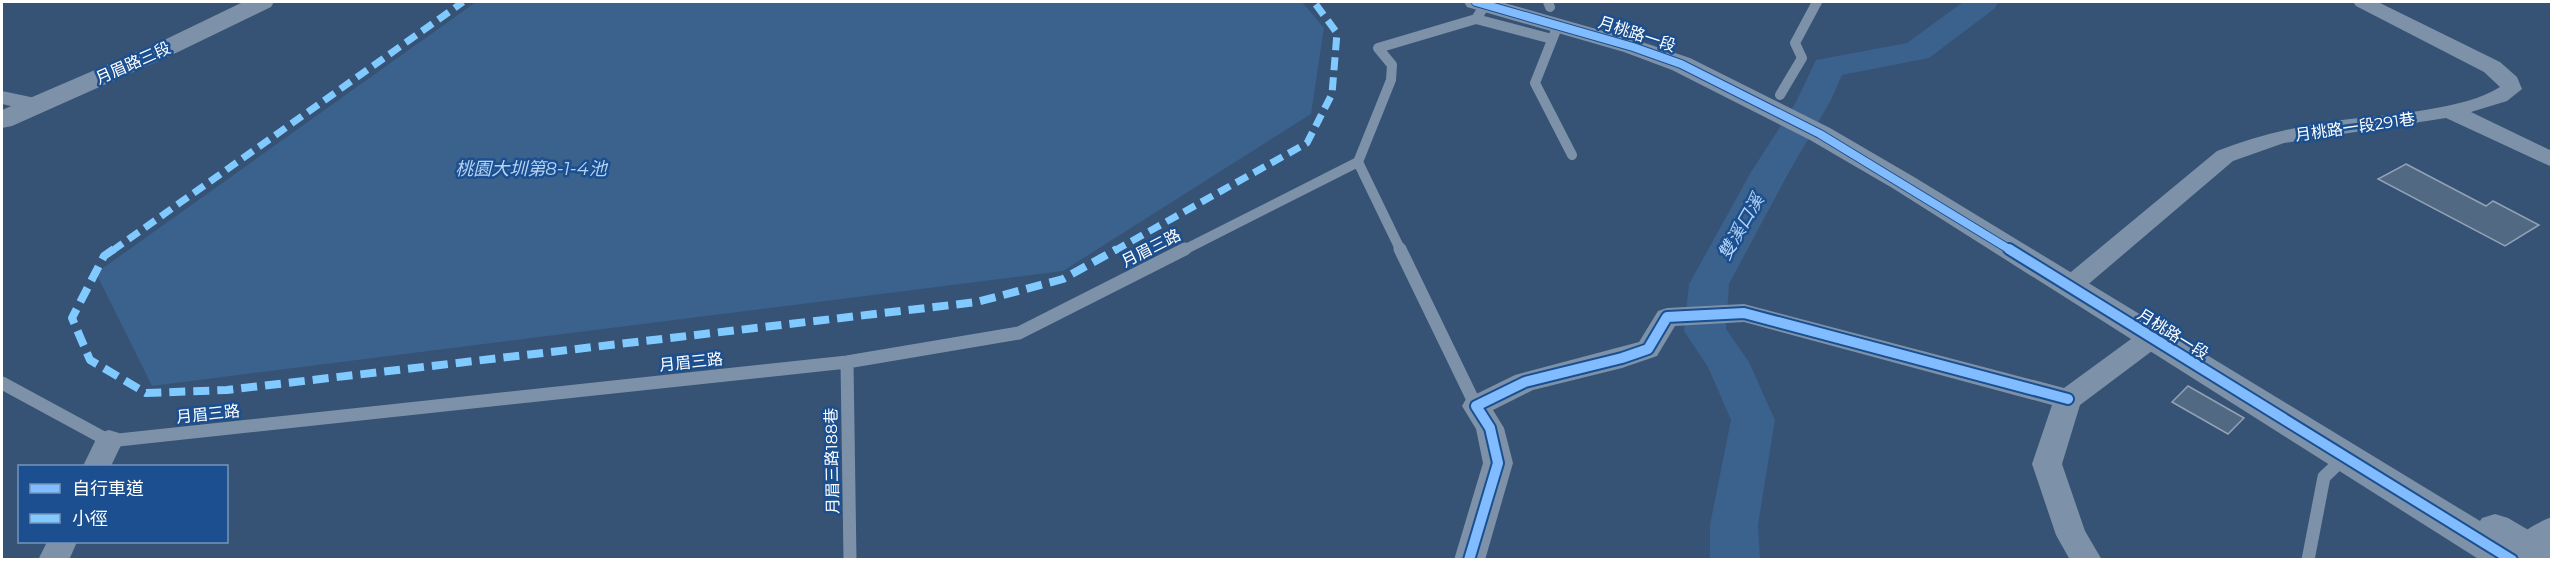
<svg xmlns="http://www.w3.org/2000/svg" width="2553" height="561" font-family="Montserrat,'Noto Sans TC',sans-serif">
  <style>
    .water { fill: #3b618d }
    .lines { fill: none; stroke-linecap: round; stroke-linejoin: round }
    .river { fill: #3b618d; fill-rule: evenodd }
    .building { fill: #526984; stroke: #92a2b6; stroke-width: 1.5 }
    .service-far1 { stroke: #7d92a8; stroke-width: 10 }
    .service { stroke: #7d92a8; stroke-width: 13 }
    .minor { fill: #7d92a8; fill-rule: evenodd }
    .tertiary { fill: #7d92a8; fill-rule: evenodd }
    .quiet-far1 { stroke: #80caff; stroke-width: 7; stroke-dasharray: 13 7; stroke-linecap: butt }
    .quiet { stroke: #80caff; stroke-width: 8; stroke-dasharray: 16 8; stroke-linecap: butt }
    .cycleway-far1-casing { stroke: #1b4f8f; stroke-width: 10 }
    .cycleway-casing { stroke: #1b4f8f; stroke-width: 14 }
    .cycleway-far1 { stroke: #80bcff; stroke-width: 8 }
    .cycleway { stroke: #80bcff; stroke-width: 10 }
    .labels { text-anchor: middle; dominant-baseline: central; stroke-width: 5; stroke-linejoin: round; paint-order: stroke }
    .street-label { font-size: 16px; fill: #fff; stroke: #1b4f8f }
    .water-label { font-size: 18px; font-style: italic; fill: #b5d3f5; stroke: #1b4f8f }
  </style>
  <rect width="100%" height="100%" fill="#365274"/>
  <path class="water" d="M476 2H1302L1324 28 1311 114 1063 271 152 386 96 273Z"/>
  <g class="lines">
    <path class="river" d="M1963 2H1999L1994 9 1929 58 1842 75 1830 102 1789 172 1729 284 1726 329 1749 362 1775 420 1758 525 1760 560H1710V525L1731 420 1708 367 1684 331 1689 284 1751 172 1796 102 1816 60 1907 43Z"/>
  </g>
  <path class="building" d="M2406 164 2486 206 2493 201 2539 225 2505 246 2378 179Z
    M2188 386 2244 418 2228 434 2172 402Z"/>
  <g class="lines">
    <path class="service-far1" d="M1548 2 1550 7
      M1476 19 1552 39
      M1558 25 1535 83 1572 155
      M1780 95 1802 58 1795 43 1817 2
      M1358 162 1391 80 1392 65 1378 48 1476 19 1485 5
      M1182 251 1358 162 1401 251"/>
    <path class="service" d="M1400 249 1476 406
      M847 362 850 560
      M2 383 109 441 847 362 1019 333 1185 249
      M2308 560 2324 477 2344 458"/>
    <path class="minor" d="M2353 2H2378L2500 62 2517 77 2522 89 2507 101 2471 112 2552 151V167L2446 118 2284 143 2233 161 2078 293 2069 296 2060 293 2056 287 2060 281 2217 151C2258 135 2299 126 2342 120 2384 115 2465 110 2500 87L2484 72 2356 6Z
      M2 91 45 100 48 105 45 110 37 112 2 104Z
      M1744 304 2064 388 2142 331 2151 329 2160 331 2164 338 2160 345 2080 405 2062 464 2085 531 2102 560H2070L2056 535 2032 464 2052 405 1744 322 1675 326 1657 356 1622 368 1533 390 1493 410 1504 428 1513 463 1485 560H1454L1483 463 1476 429 1462 406 1466 399 1515 375 1639 342 1658 311 1667 308Z
      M109 430 119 433 123 441 111 466H83L99 433Z
      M2552 517V546L2534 560H2498C2501 544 2536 522 2552 517Z
      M47 542H77L69 560H38Z"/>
    <path class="tertiary" d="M243 2H274L271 7 178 52 12 126 2 128V110L160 42Z
      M1464 2H1501L1642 42 1690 58 1830 128 1914 177 2480 521 2482 518 2495 514 2508 518 2552 544V560H2480L1894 189 1810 140 1672 70 1624 52 1467 7Z"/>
    <path class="quiet-far1" d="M112 251 463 2
      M1114 251 1307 143 1332 94 1337 33 1314 2"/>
    <path class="quiet" d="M114 249 104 256 72 318 90 360 146 393 227 390 977 302 1063 279 1117 249"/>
    <g class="cycleway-far1-casing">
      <path id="cycleway-far1" d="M1476 2 1633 47 1681 64 1820 134 2012 251"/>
    </g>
    <g class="cycleway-casing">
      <path id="cycleway" d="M2009 249 2512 560
        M1469 560 1498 463 1490 428 1476 406 1525 382 1622 358 1648 349 1667 317 1744 313 2068 399"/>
    </g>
    <use href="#cycleway-far1" class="cycleway-far1"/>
    <use href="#cycleway" class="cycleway"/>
  </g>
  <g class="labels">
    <g class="street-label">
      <text transform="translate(1637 34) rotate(18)">月桃路一段</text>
      <text transform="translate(133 63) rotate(-24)">月眉路三段</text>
      <text transform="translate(2355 127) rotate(-8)">月桃路一段291巷</text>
      <text transform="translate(1151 248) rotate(-27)">月眉三路</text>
      <text transform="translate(2173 334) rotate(32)">月桃路一段</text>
      <text transform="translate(691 362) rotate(-6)">月眉三路</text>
      <text transform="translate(208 414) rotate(-6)">月眉三路</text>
      <text transform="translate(832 461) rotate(-91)">月眉三路188巷</text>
    </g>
    <g class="water-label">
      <text x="531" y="169">桃園大圳第8-1-4池</text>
      <text transform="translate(1741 227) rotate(-60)">雙溪口溪</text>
    </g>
  </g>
  <rect width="2553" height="561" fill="none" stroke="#ffffff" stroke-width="6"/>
  <rect x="18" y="465" width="210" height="78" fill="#1b4f8f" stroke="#7695bc" stroke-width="1.5"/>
  <rect x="30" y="484" width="30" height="9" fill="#80bcff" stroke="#7695bc" stroke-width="1.5"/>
  <text x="72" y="495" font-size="18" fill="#ffffff">自行車道</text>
  <rect x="30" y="514" width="30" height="9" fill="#80caff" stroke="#7695bc" stroke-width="1.5"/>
  <text x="72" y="525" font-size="18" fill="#ffffff">小徑</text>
</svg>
